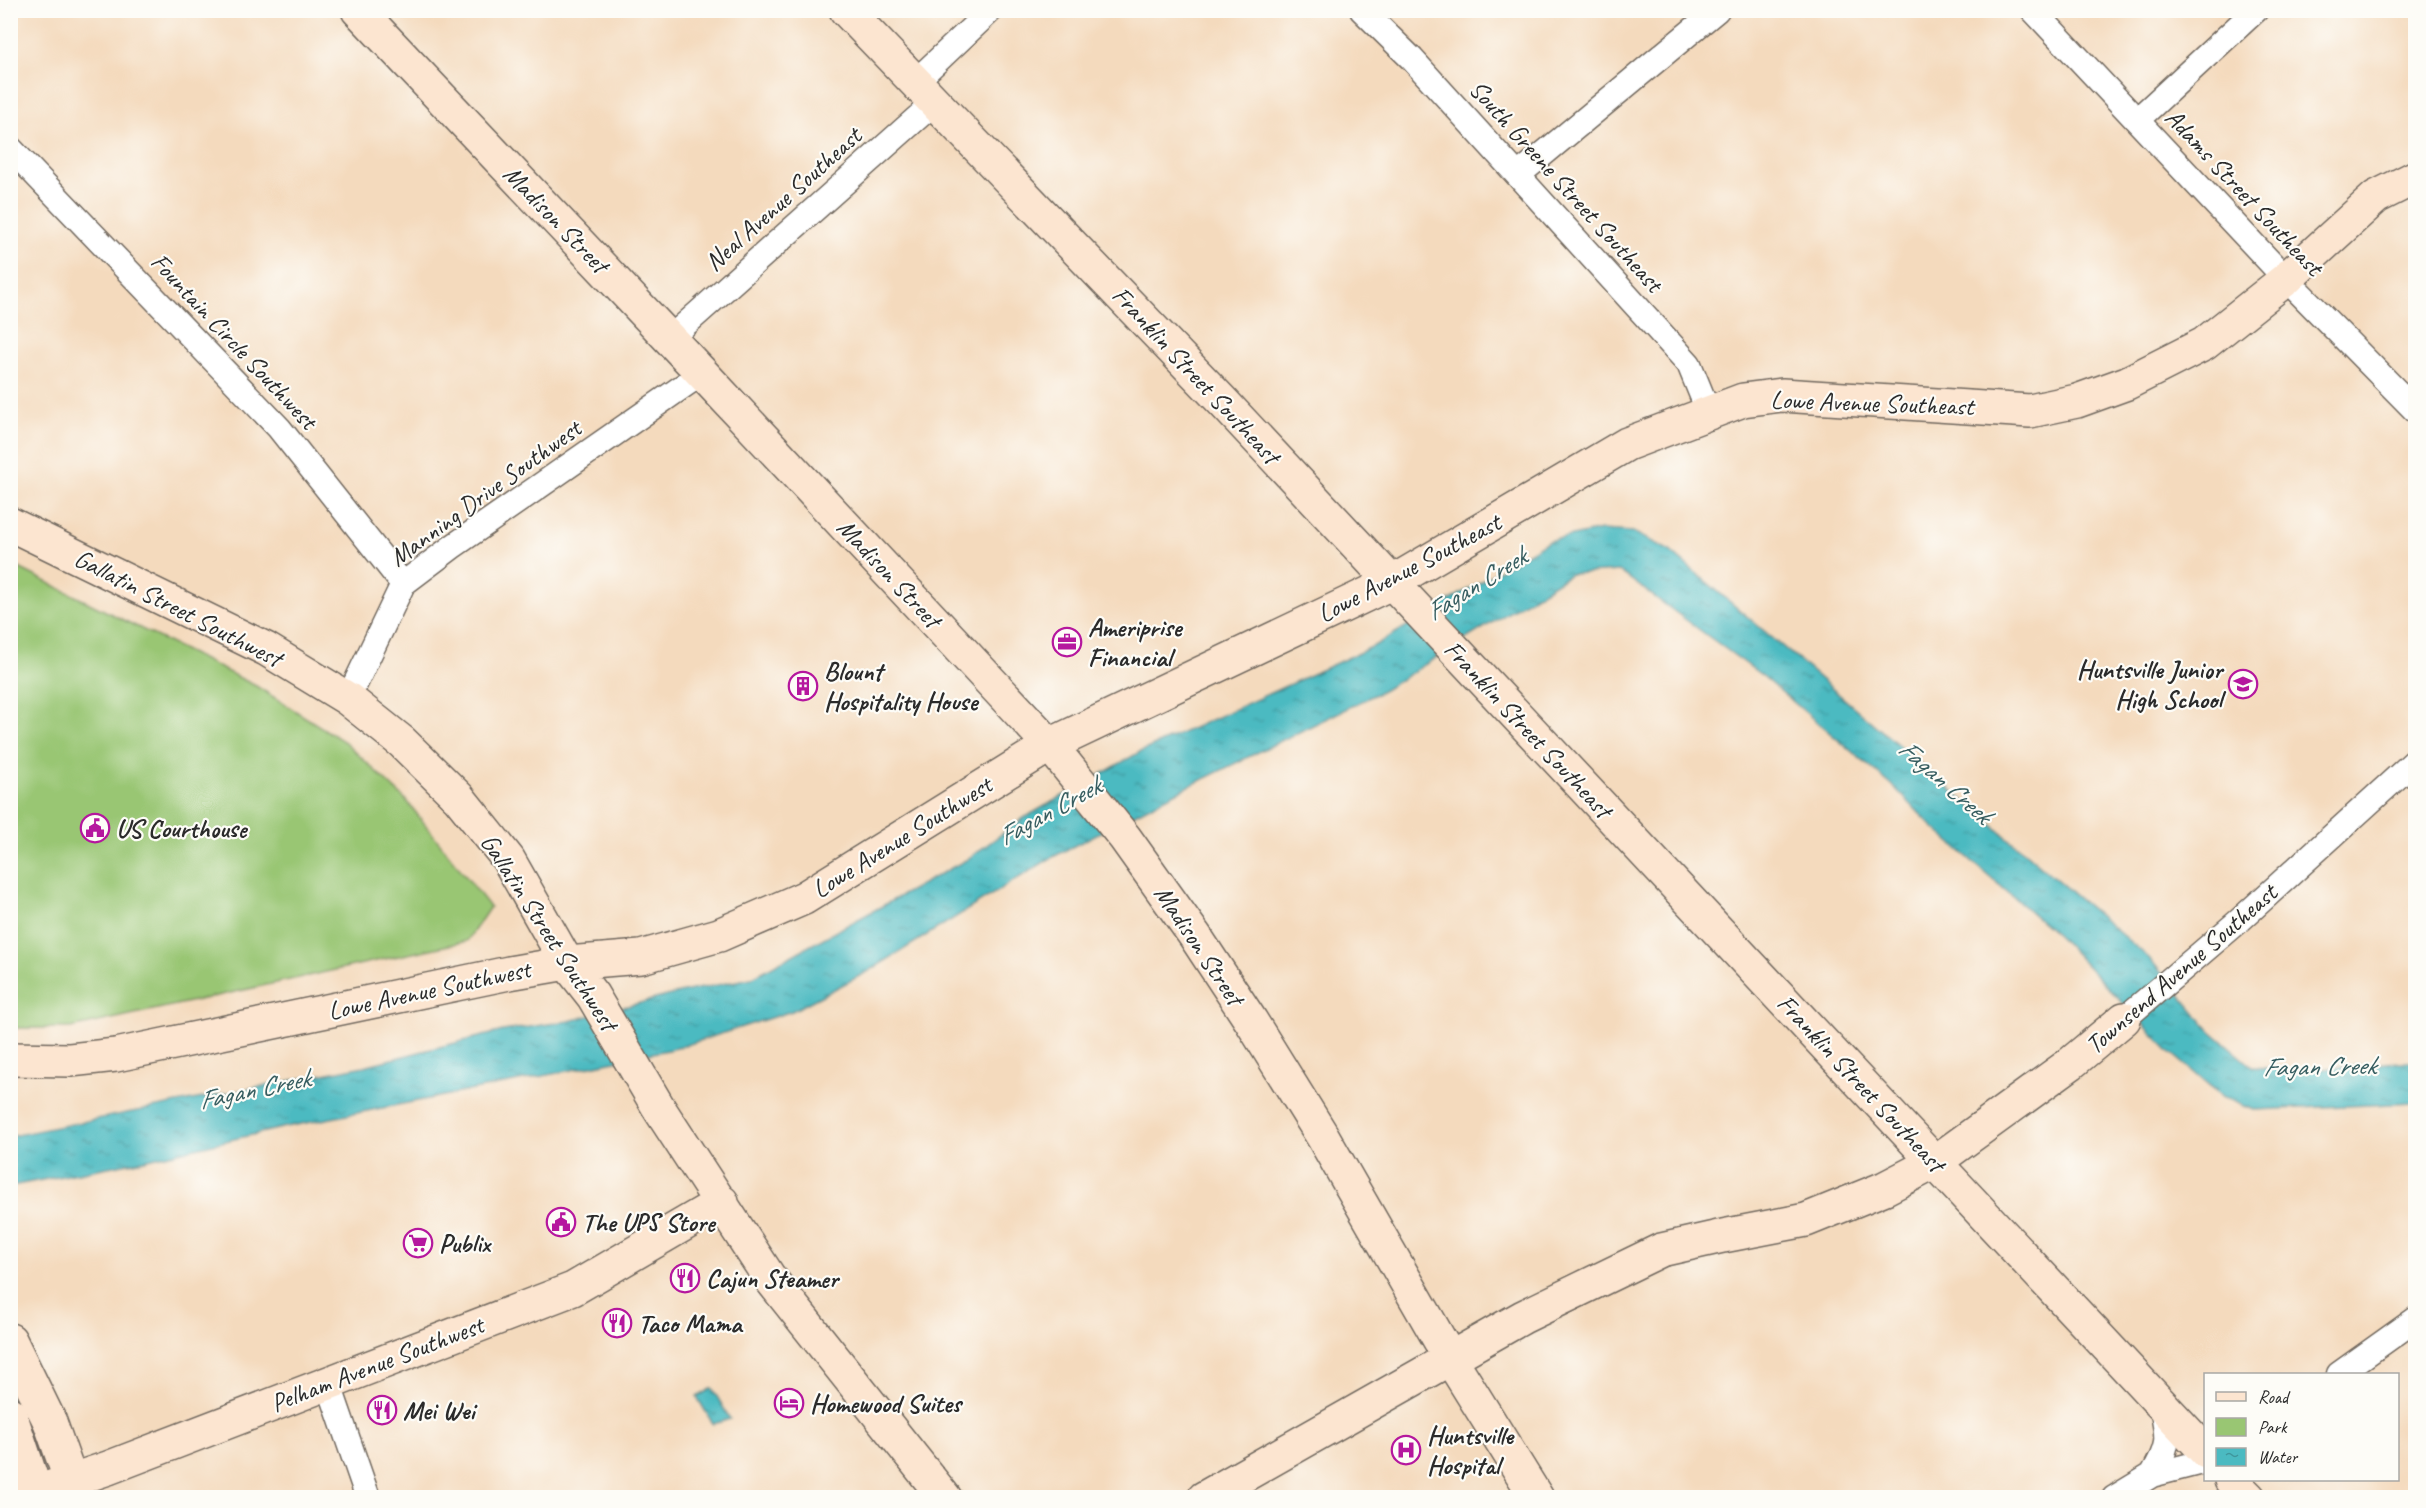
<svg xmlns="http://www.w3.org/2000/svg" width="2426" height="1508" font-family="Caveat,sans-serif">
  <style>
    .green { fill: #99c673; stroke: #62784f; stroke-width: 1.5 }
    .water { fill: url(#water-ripples); stroke: #3b7276; stroke-width: 1.5 }
    .lines { fill: none; stroke-linecap: round; stroke-linejoin: round }
    .street-casing { stroke: #71685e; stroke-width: 27 }
    .secondary-casing { stroke: #71685e; stroke-width: 36 }
    .street { stroke: #fff; stroke-width: 24 }
    .secondary { stroke: #fce5d0; stroke-width: 33 }
    .labels { text-anchor: middle; dominant-baseline: central; stroke-width: 4.5; stroke-linejoin: round; paint-order: stroke }
    .street-label { font-size: 26px; fill: #2b2b2b; stroke: #fdfcf7 }
    .poi-label { font-size: 26px; font-weight: bold; fill: #2b2b2b; stroke: #fdfcf7; text-anchor: start }
    .water-label { font-size: 27px; font-style: italic; fill: #365d60; stroke: #fdfcf7 }
  </style>
  <defs>
    <pattern id="water-ripples" width="26" height="14" patternUnits="userSpaceOnUse" patternTransform="scale(1.5)"><rect width="26" height="14" fill="#4bbac1"/><path d="M2 4q2-2 4 0t4 0M15 11q2-2 4 0t4 0" fill="none" stroke="#3f979d"/></pattern>
  </defs>
  <rect width="100%" height="100%" fill="#fdfcf7"/>
  <filter id="ink" filterUnits="userSpaceOnUse"><feTurbulence type="fractalNoise" baseFrequency=".0167" numOctaves="2"/><feDisplacementMap in="SourceGraphic" scale="12" xChannelSelector="R" yChannelSelector="G"/><feConvolveMatrix kernelMatrix="1 2 1 2 8 2 1 2 1" color-interpolation-filters="sRGB"/></filter>
  <filter id="wash" filterUnits="userSpaceOnUse"><feTurbulence type="fractalNoise" baseFrequency=".008" numOctaves="4" result="noise"/><feDisplacementMap in="SourceGraphic" scale="24" xChannelSelector="R" yChannelSelector="G"/><feGaussianBlur stdDeviation="1.35" result="paint"/><feColorMatrix in="noise" values="0 0 0 0 0 0 0 0 0 0 0 0 0 0 0 0 0 1.4 0 .05"/><feComposite in="paint" operator="in"/></filter>
  <g filter="url(#wash)">
    <rect width="100%" height="100%" fill="#f4dabd"/>
    <path class="green" d="M15 566 256 686 345 742 406 800 490 907 467 941 71 1028H11L10 576Z"/>
    <path class="water" d="M1601 530 1633 532 1670 551 2149 958 2210 1030 2253 1067 2301 1071 2398 1062H2415V1103L2254 1110 2223 1097 2170 1052 2058 936 1933 827 1896 789 1764 677 1619 571 1570 574 1384 690 1169 796 1049 859 869 971 792 1011 677 1048 514 1082 286 1127 144 1160 11 1186V1136L364 1066 503 1031 569 1021 683 992 751 978 966 860 1024 818 1140 752 1374 646 1548 541Z
      M712 1388 730 1419 713 1424 697 1397Z"/>
  </g>
  <g filter="url(#ink)">
    <g class="lines">
      <g class="street-casing">
        <path id="street" d="M1362 10 1412 59 1689 364 1709 413
          M2033 10 2286 279 2416 411
          M915 82 991 10
          M2137 120 2256 10
          M10 148 279 428 403 584
          M1518 175 1717 10
          M669 339 935 102
          M348 699 403 584 452 547 702 373
          M2124 1019 2240 920 2416 760
          M2339 1374 2416 1319
          M328 1382 368 1498
          M2152 1475C2171 1444 2168 1438 2161 1404
          M2114 1498 2152 1475 2206 1461"/>
      </g>
      <g class="secondary-casing">
        <path id="secondary" d="M358 10 702 373 1050 745 1125 838 1195 936 1251 1021 1323 1137 1450 1358 1537 1498
          M846 10 1224 403 2206 1452
          M10 524 266 649 348 699 402 742 459 798 508 859 567 963 593 996 660 1110 769 1277 945 1498
          M10 1059 70 1060 116 1055 509 973 567 963 641 957 719 935 804 898 1050 745 1391 583 1627 444 1743 400 1782 395 2030 411 2077 401 2127 383 2204 344 2286 279 2376 197 2416 177
          M10 1340 50 1422 77 1498
          M10 1414 38 1498
          M2231 1480 2249 1498
          M19 1498 108 1468 573 1289 722 1202
          M1204 1498 1523 1317 1661 1250 1723 1236 1806 1220 1885 1188 1935 1162 2070 1064 2124 1019"/>
      </g>
      <use href="#street" class="street"/>
      <use href="#secondary" class="secondary"/>
    </g>
  </g>
  <defs>
    <g id="office-ring" transform="scale(1.5)"><circle r="9.5" fill="#fdfcf7" stroke="#b5179e" stroke-width="1.5"/><path d="M-6-3h4V-5.5h4V-3h4V5H-6ZM-1-4.5V-3h2v-1.5ZM-6 0V1H6V0Z" fill="#b5179e"/></g>
    <g id="school-ring" transform="scale(1.5)"><circle r="9.5" fill="#fdfcf7" stroke="#b5179e" stroke-width="1.5"/><path d="M0-5L7-2L0 1L-7-2ZM-4 1L0 2.5L4 1V4Q0 6-4 4Z" fill="#b5179e"/></g>
    <g id="building-ring" transform="scale(1.5)"><circle r="9.5" fill="#fdfcf7" stroke="#b5179e" stroke-width="1.5"/><path d="M-4-6H4V6H1V3H-1V6H-4ZM-2.5-4.3h1.7v1.8h-1.7ZM.8-4.3h1.7v1.8H.8ZM-2.5-1h1.7V.8h-1.7ZM.8-1h1.7V.8H.8Z" fill="#b5179e"/></g>
    <g id="civic-ring" transform="scale(1.5)"><circle r="9.5" fill="#fdfcf7" stroke="#b5179e" stroke-width="1.5"/><path d="M-.6-6.5H3V-4.5H.6V-3L4-1V1h2V6H-6V1h2V-1L-.6-3ZM-1.2 2.5V6h2.4V2.5Z" fill="#b5179e"/></g>
    <g id="supermarket-ring" transform="scale(1.5)"><circle r="9.5" fill="#fdfcf7" stroke="#b5179e" stroke-width="1.5"/><path d="M-6-5.5h2.5l.6 2H6L4.5 2H-2.5L-4.4-4H-6ZM-1.5 3.2a1.3 1.3 0 1 0 .1 0ZM3 3.2a1.3 1.3 0 1 0 .1 0Z" fill="#b5179e"/></g>
    <g id="restaurant-ring" transform="scale(1.5)"><circle r="9.5" fill="#fdfcf7" stroke="#b5179e" stroke-width="1.5"/><path d="M-5-6h1v4h1v-4h1v4h1v-4h1v5L-1.5 .5V6h-2V.5L-5-1ZM5-6V6H3V1.5H1.5Q1.5-4 5-6Z" fill="#b5179e"/></g>
    <g id="hotel-ring" transform="scale(1.5)"><circle r="9.5" fill="#fdfcf7" stroke="#b5179e" stroke-width="1.5"/><path d="M-6-4.5h1.5V1H6V5H4.5V3h-9V5H-6ZM-4 0a1.8 1.8 0 1 1 3.6 0ZM.5 0V-2.5h3Q6-2.5 6 0Z" fill="#b5179e"/></g>
    <g id="hospital-ring" transform="scale(1.5)"><circle r="9.5" fill="#fdfcf7" stroke="#b5179e" stroke-width="1.5"/><path d="M-5-5h3v3.5h4V-5h3V5h-3V1.5h-4V5h-3Z" fill="#b5179e"/></g>
  </defs>
  <g fill-rule="evenodd">
    <use href="#office-ring" x="1067" y="642"/>
    <use href="#school-ring" x="2243" y="684"/>
    <use href="#building-ring" x="803" y="686"/>
    <use href="#civic-ring" x="95" y="828"/>
    <use href="#civic-ring" x="561" y="1222"/>
    <use href="#supermarket-ring" x="418" y="1243"/>
    <use href="#restaurant-ring" x="685" y="1278"/>
    <use href="#restaurant-ring" x="617" y="1323"/>
    <use href="#hotel-ring" x="789" y="1403"/>
    <use href="#restaurant-ring" x="382" y="1410"/>
    <use href="#hospital-ring" x="1406" y="1450"/>
  </g>
  <g class="labels">
    <g class="street-label">
      <text transform="translate(1566 186) rotate(48)">South Greene Street Southeast</text>
      <text transform="translate(2244 192) rotate(47)">Adams Street Southeast</text>
      <text transform="translate(783 199) rotate(-42)">Neal Avenue Southeast</text>
      <text transform="translate(556 219) rotate(46)">Madison Street</text>
      <text transform="translate(234 341) rotate(47)">Fountain Circle Southwest</text>
      <text transform="translate(1196 375) rotate(47)">Franklin Street Southeast</text>
      <text transform="translate(1872 403) rotate(2)">Lowe Avenue Southeast</text>
      <text transform="translate(485 493) rotate(-36)">Manning Drive Southwest</text>
      <text transform="translate(1409 568) rotate(-28)">Lowe Avenue Southeast</text>
      <text transform="translate(889 573) rotate(47)">Madison Street</text>
      <text transform="translate(178 608) rotate(27)">Gallatin Street Southwest</text>
      <text transform="translate(1528 729) rotate(47)">Franklin Street Southeast</text>
      <text transform="translate(902 837) rotate(-32)">Lowe Avenue Southwest</text>
      <text transform="translate(549 932) rotate(57)">Gallatin Street Southwest</text>
      <text transform="translate(1199 945) rotate(56)">Madison Street</text>
      <text transform="translate(2181 969) rotate(-41)">Townsend Avenue Southeast</text>
      <text transform="translate(429 990) rotate(-12)">Lowe Avenue Southwest</text>
      <text transform="translate(1861 1083) rotate(47)">Franklin Street Southeast</text>
      <text transform="translate(377 1364) rotate(-21)">Pelham Avenue Southwest</text>
    </g>
    <g class="poi-label">
      <text x="1088" y="627">Ameriprise<tspan x="1088" dy="30">Financial</tspan></text>
      <text x="2222" y="669" text-anchor="end">Huntsville Junior<tspan x="2222" dy="30">High School</tspan></text>
      <text x="824" y="671">Blount<tspan x="824" dy="30">Hospitality House</tspan></text>
      <text x="116" y="828">US Courthouse</text>
      <text x="582" y="1222">The UPS Store</text>
      <text x="439" y="1243">Publix</text>
      <text x="706" y="1278">Cajun Steamer</text>
      <text x="638" y="1323">Taco Mama</text>
      <text x="810" y="1403">Homewood Suites</text>
      <text x="403" y="1410">Mei Wei</text>
      <text x="1427" y="1435">Huntsville<tspan x="1427" dy="30">Hospital</tspan></text>
    </g>
    <g class="water-label">
      <text transform="translate(1476 584) rotate(-32)">Fagan Creek</text>
      <text transform="translate(1945 781) rotate(41)">Fagan Creek</text>
      <text transform="translate(1049 811) rotate(-29)">Fagan Creek</text>
      <text transform="translate(2319 1066) rotate(-1)">Fagan Creek</text>
      <text transform="translate(254 1089) rotate(-12)">Fagan Creek</text>
    </g>
  </g>
  <rect width="2426" height="1508" fill="none" stroke="#fdfcf7" stroke-width="36"/>
  <rect x="2204" y="1373" width="195" height="108" fill="#fdfcf7" stroke="#a9a8a5" stroke-width="1.5"/>
  <rect x="2216" y="1392" width="30" height="9" fill="#fce5d0" stroke="#a9a8a5" stroke-width="1.5"/>
  <text x="2258" y="1403" font-size="18" fill="#2b2b2b">Road</text>
  <rect x="2216" y="1418" width="30" height="18" fill="#99c673" stroke="#a9a8a5" stroke-width="1.5"/>
  <text x="2258" y="1433" font-size="18" fill="#2b2b2b">Park</text>
  <rect x="2216" y="1448" width="30" height="18" fill="url(#water-ripples)" stroke="#a9a8a5" stroke-width="1.5"/>
  <text x="2258" y="1463" font-size="18" fill="#2b2b2b">Water</text>
</svg>
